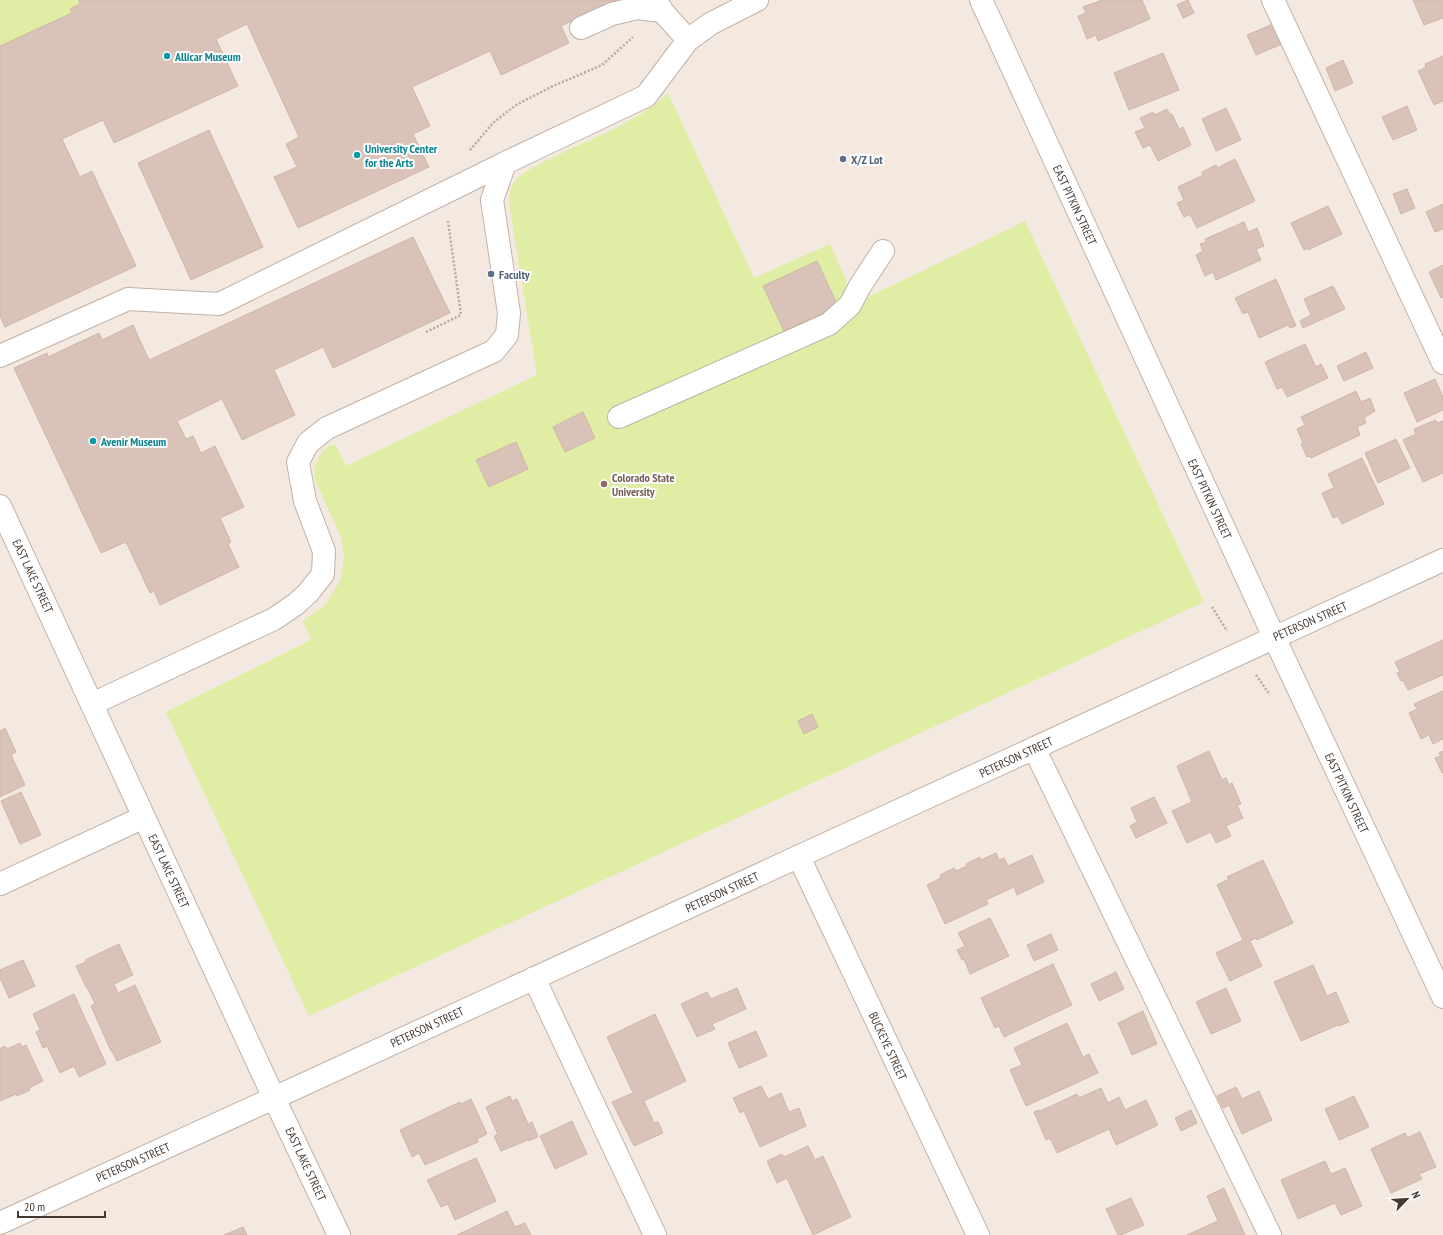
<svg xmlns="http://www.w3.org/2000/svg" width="1443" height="1235" font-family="'PT Sans Narrow',sans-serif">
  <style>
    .green { fill: #e0eda4 }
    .building { fill: #d9c3b8; stroke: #d1b6a8 }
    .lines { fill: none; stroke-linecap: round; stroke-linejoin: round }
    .minor-casing { stroke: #c2b1a6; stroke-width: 24 }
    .path { stroke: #c3a592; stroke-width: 2.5; stroke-dasharray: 2 2; stroke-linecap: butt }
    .minor { stroke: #fff; stroke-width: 22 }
    .culture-dot { fill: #0f9aa8; stroke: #fff; stroke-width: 1.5 }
    .service-dot { fill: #5c6f8a; stroke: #fff; stroke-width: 1.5 }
    .education-dot { fill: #8d6e63; stroke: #fff; stroke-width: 1.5 }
    .labels { text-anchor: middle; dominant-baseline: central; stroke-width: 4; stroke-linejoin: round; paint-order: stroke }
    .culture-label { font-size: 12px; font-weight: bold; fill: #0d838f; stroke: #fff; text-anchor: start }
    .service-label { font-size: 12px; font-weight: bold; fill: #4e5e75; stroke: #fff; text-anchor: start }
    .street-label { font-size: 12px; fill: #453831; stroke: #fff }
    .education-label { font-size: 12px; font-weight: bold; fill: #785e54; stroke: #fff; text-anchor: start }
  </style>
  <rect width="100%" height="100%" fill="#f3e9e1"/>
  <path class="green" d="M0 0H79L80 4 70 9 72 13 0 46Z
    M668 93 754 278 830 244 856 303 1025 221 1204 602 309 1016 166 712 311 640 303 621 325 605 340 581 344 558 341 537 315 480 314 468 320 455 327 447 335 444 346 466 537 375 509 204C509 193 510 185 519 177 530 167 549 160 562 153 598 136 639 121 668 93Z"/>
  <path class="building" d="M79 0H617L561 26 569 43 501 75 490 51 412 87 430 126 413 134 429 167 298 228 274 177 297 167 286 144 299 137 247 24 216 39 238 86 114 143 103 120 62 139 80 177 92 171 136 266 5 327 0 316V46L72 13 70 9 80 4Z
    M1102 0H1142L1150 19 1098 41 1096 35 1087 39 1078 16 1086 13 1083 7Z
    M1188 0 1194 13 1183 18 1177 5Z
    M1413 0H1443V18L1424 25Z
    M1273 24 1282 44 1256 55 1247 35Z
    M1163 53 1179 90 1129 110 1114 73Z
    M1443 56V101L1434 105 1418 71 1426 67 1425 64Z
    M1343 60 1353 83 1335 91 1326 68Z
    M1407 106 1417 130 1393 140 1382 117Z
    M1226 108 1241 140 1216 151 1202 119Z
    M1167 109 1170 115 1172 114 1179 129 1183 127 1191 145 1158 161 1150 145 1143 148 1135 132 1145 128 1140 118 1153 112 1155 115Z
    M209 130 263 247 191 280 138 163Z
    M1235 159 1255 201 1197 228 1190 214 1184 217 1177 203 1184 200 1178 187 1203 175 1202 172 1216 165 1217 168Z
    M1407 189 1415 208 1401 214 1393 194Z
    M1443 204V229L1435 232 1426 212Z
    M1328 206 1342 234 1308 250V248L1304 250 1291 223Z
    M1244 222 1248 232 1257 228 1264 246 1256 249 1261 260 1216 280 1213 272 1205 276 1196 255 1203 251 1200 244 1206 242 1205 239Z
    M413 237 450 313 333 368 323 347 274 370 295 415 242 440 222 399 177 421 186 439 193 436 201 453 215 446 244 507 220 518 231 542 228 544 239 567 160 605 154 591 150 593 126 542 101 553 14 368 47 353 48 357 99 333 102 340 133 325 149 360Z
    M817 261 838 306 784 331 763 286Z
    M1443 265V297L1441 298 1429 272Z
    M1276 279 1296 326 1290 328 1288 325 1259 338 1248 312 1243 314 1235 298Z
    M1333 286 1345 309 1303 328 1300 321 1311 315 1304 299Z
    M1305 344 1316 367 1321 364 1328 378 1287 397 1282 387 1277 389 1265 362Z
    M1366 352 1373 368 1344 381 1337 366Z
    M1435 379 1443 397V410L1417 422 1404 393Z
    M1356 391 1361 402 1370 398 1375 411 1364 418 1366 423 1357 427 1360 435 1311 458 1309 456 1307 457 1301 444 1303 443 1297 429 1305 425 1301 417Z
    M583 412 595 438 565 452 553 427Z
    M1436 420 1437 423 1443 421V473L1423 482 1403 440 1416 434 1414 429Z
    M1396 439 1410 468 1378 483 1365 453Z
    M516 442 528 469 489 487 476 460Z
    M1362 458 1384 504 1342 524 1338 516 1333 518 1322 493 1334 488 1328 474Z
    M1443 640V675L1408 690 1403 680 1401 681 1397 673 1400 672 1395 662Z
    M1443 691V739L1433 744 1429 735 1421 739 1409 713 1417 709 1414 704Z
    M812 714 818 727 804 734 798 721Z
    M5 728 16 752 11 755 25 785 0 797V731Z
    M1209 751 1222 780 1226 778 1229 785 1232 783 1241 804 1237 805 1243 818 1226 826 1231 836 1216 843 1211 832 1187 843 1172 811 1192 802 1177 766Z
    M1443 751V773H1442L1435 758 1441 756 1439 753Z
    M21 792 41 835 20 844 1 801Z
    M1154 797 1167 823 1136 838 1130 826 1137 822 1131 808Z
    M996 853 999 860 1004 858 1008 866 1032 855 1044 882 1017 895 1014 887 986 900 988 904 945 924 927 885 941 878 940 875 954 868 956 871 967 866 966 864 980 857 981 860Z
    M1263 860 1293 923 1257 940 1256 938 1250 941 1262 966 1230 981 1216 953 1243 940 1217 885 1229 879 1227 877Z
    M990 918 1009 956 970 974 964 959 962 960 957 950 965 946 958 933Z
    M1051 934 1058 950 1034 961 1027 945Z
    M119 944 133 975 114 984 118 993 135 985 161 1042 117 1061 112 1051H111L91 1006 95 1004 91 995 88 989H87L76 966 86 962 85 960Z
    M23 960 35 986 9 998 0 978V970Z
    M1053 964 1072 1005 1004 1037 999 1026 995 1028 981 998Z
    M1313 965 1327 996 1336 992 1349 1022 1339 1026 1338 1025 1301 1041 1274 982Z
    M1116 972 1124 989 1099 1001 1091 984Z
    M737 988 746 1009 712 1024 715 1029 697 1037 681 1004 707 992 711 999Z
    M1226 988 1241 1021 1211 1034 1196 1002Z
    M74 994 106 1064 79 1077 74 1066 60 1073 47 1046 43 1048 36 1032 40 1030 33 1014Z
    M1143 1011 1157 1044 1132 1055 1118 1023Z
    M655 1014 686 1081 644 1101 654 1123 658 1122 663 1133 634 1146 612 1102 633 1093 607 1037Z
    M1067 1023 1083 1057 1089 1054 1098 1073 1026 1106 1010 1070 1022 1065 1014 1048Z
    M756 1031 767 1056 739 1068 728 1043Z
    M20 1043 22 1047 26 1045 43 1081 29 1088 30 1090 17 1096 16 1094 0 1101V1049L5 1046 7 1049Z
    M761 1086 768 1099 781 1093 789 1112 799 1108 806 1126 760 1147 744 1111 740 1113 733 1098Z
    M1236 1087 1242 1099 1259 1091 1272 1120 1242 1134 1229 1105 1223 1108 1217 1096Z
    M1101 1088 1108 1103 1119 1097 1125 1110 1146 1100 1158 1125 1116 1145 1109 1129 1057 1153 1050 1138 1046 1140 1034 1112 1039 1110 1040 1111 1077 1094 1079 1098Z
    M510 1096 512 1101 517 1099 528 1124 532 1122 538 1137 528 1141V1140L501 1151 494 1136 498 1135 486 1107Z
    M1354 1096 1369 1127 1339 1140 1325 1109Z
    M471 1099 487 1134 477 1139 478 1142 425 1165 419 1153 412 1157 400 1130 460 1102 461 1104Z
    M1191 1110 1197 1123 1181 1131 1175 1118Z
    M572 1121 587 1154 555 1169 540 1136Z
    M1420 1132 1436 1167 1419 1174 1422 1179 1391 1193 1371 1149 1405 1133 1407 1138Z
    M808 1146 815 1160 823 1156 851 1217 813 1235 787 1178 777 1183 767 1161 782 1154 784 1157Z
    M476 1158 496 1201 455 1220 448 1204 441 1207 427 1180Z
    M1325 1161 1331 1174 1345 1168 1362 1206 1341 1215 1335 1203 1298 1219 1281 1180Z
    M1224 1188 1245 1235H1187L1218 1221 1207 1196Z
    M1131 1198 1144 1225 1121 1235H1118L1106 1209Z
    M507 1211 515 1227 525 1223 531 1235H457Z
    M243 1227 247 1235H224Z"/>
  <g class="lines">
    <g class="minor-casing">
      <path id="minor" d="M656 0 662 11 688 40
        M981 0 1274 637 1443 997
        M1273 0 1443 363
        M581 28 612 14 637 8 662 11
        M0 356 128 299 219 304 505 163
        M619 417 829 324 850 305 860 286 883 251
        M0 506 274 1098 339 1235
        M92 704 274 619 296 604 308 593 323 574 324 551 305 501 298 462 308 443 327 428 494 351 507 335 509 313 492 200 505 163 646 96 688 40 710 24 757 0
        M1034 748 1270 1235
        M799 857 978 1235
        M0 884 144 817
        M534 978 655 1235
        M0 1223 274 1098 1443 560"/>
    </g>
    <path class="path" d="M470 150 493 123 516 105 551 87 602 65 633 37
      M426 332 461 315 448 221
      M1212 607 1227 631
      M1256 675 1270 695"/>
    <use href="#minor" class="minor"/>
  </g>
  <g class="culture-dot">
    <circle cx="167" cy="56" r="4"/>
    <circle cx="357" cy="155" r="4"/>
    <circle cx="93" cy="441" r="4"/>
  </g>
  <g class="service-dot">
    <circle cx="843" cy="159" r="4"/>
    <circle cx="491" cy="274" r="4"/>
  </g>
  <circle class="education-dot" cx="604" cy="484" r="4"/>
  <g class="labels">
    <g class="culture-label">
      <text x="175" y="56">Allicar Museum</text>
      <text x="365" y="148">University Center<tspan x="365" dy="14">for the Arts</tspan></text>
      <text x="101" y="441">Avenir Museum</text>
    </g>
    <g class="service-label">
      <text x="851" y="159">X/Z Lot</text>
      <text x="499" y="274">Faculty</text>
    </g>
    <g class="street-label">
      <text transform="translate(1075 205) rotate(65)">EAST PITKIN STREET</text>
      <text transform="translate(1210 499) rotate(65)">EAST PITKIN STREET</text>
      <text transform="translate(33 576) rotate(65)">EAST LAKE STREET</text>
      <text transform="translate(1310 621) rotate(-24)">PETERSON STREET</text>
      <text transform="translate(1016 757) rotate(-25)">PETERSON STREET</text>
      <text transform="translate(1347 793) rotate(65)">EAST PITKIN STREET</text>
      <text transform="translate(169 871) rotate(65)">EAST LAKE STREET</text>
      <text transform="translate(722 892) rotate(-25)">PETERSON STREET</text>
      <text transform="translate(427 1027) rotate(-25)">PETERSON STREET</text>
      <text transform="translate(888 1046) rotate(65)">BUCKEYE STREET</text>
      <text transform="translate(133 1162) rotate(-24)">PETERSON STREET</text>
      <text transform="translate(306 1164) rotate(65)">EAST LAKE STREET</text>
    </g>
    <g class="education-label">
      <text x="612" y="477">Colorado State<tspan x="612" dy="14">University</tspan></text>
    </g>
  </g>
  <g transform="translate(1407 1199) rotate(65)" stroke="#ffffff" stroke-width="3" paint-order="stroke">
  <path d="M0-3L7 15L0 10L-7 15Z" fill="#453831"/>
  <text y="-6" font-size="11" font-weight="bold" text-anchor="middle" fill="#453831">N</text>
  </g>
  <path d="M18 1211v6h87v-6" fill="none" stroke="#453831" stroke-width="2"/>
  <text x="24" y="1211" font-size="12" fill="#453831" stroke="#ffffff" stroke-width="3" paint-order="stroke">20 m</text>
</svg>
